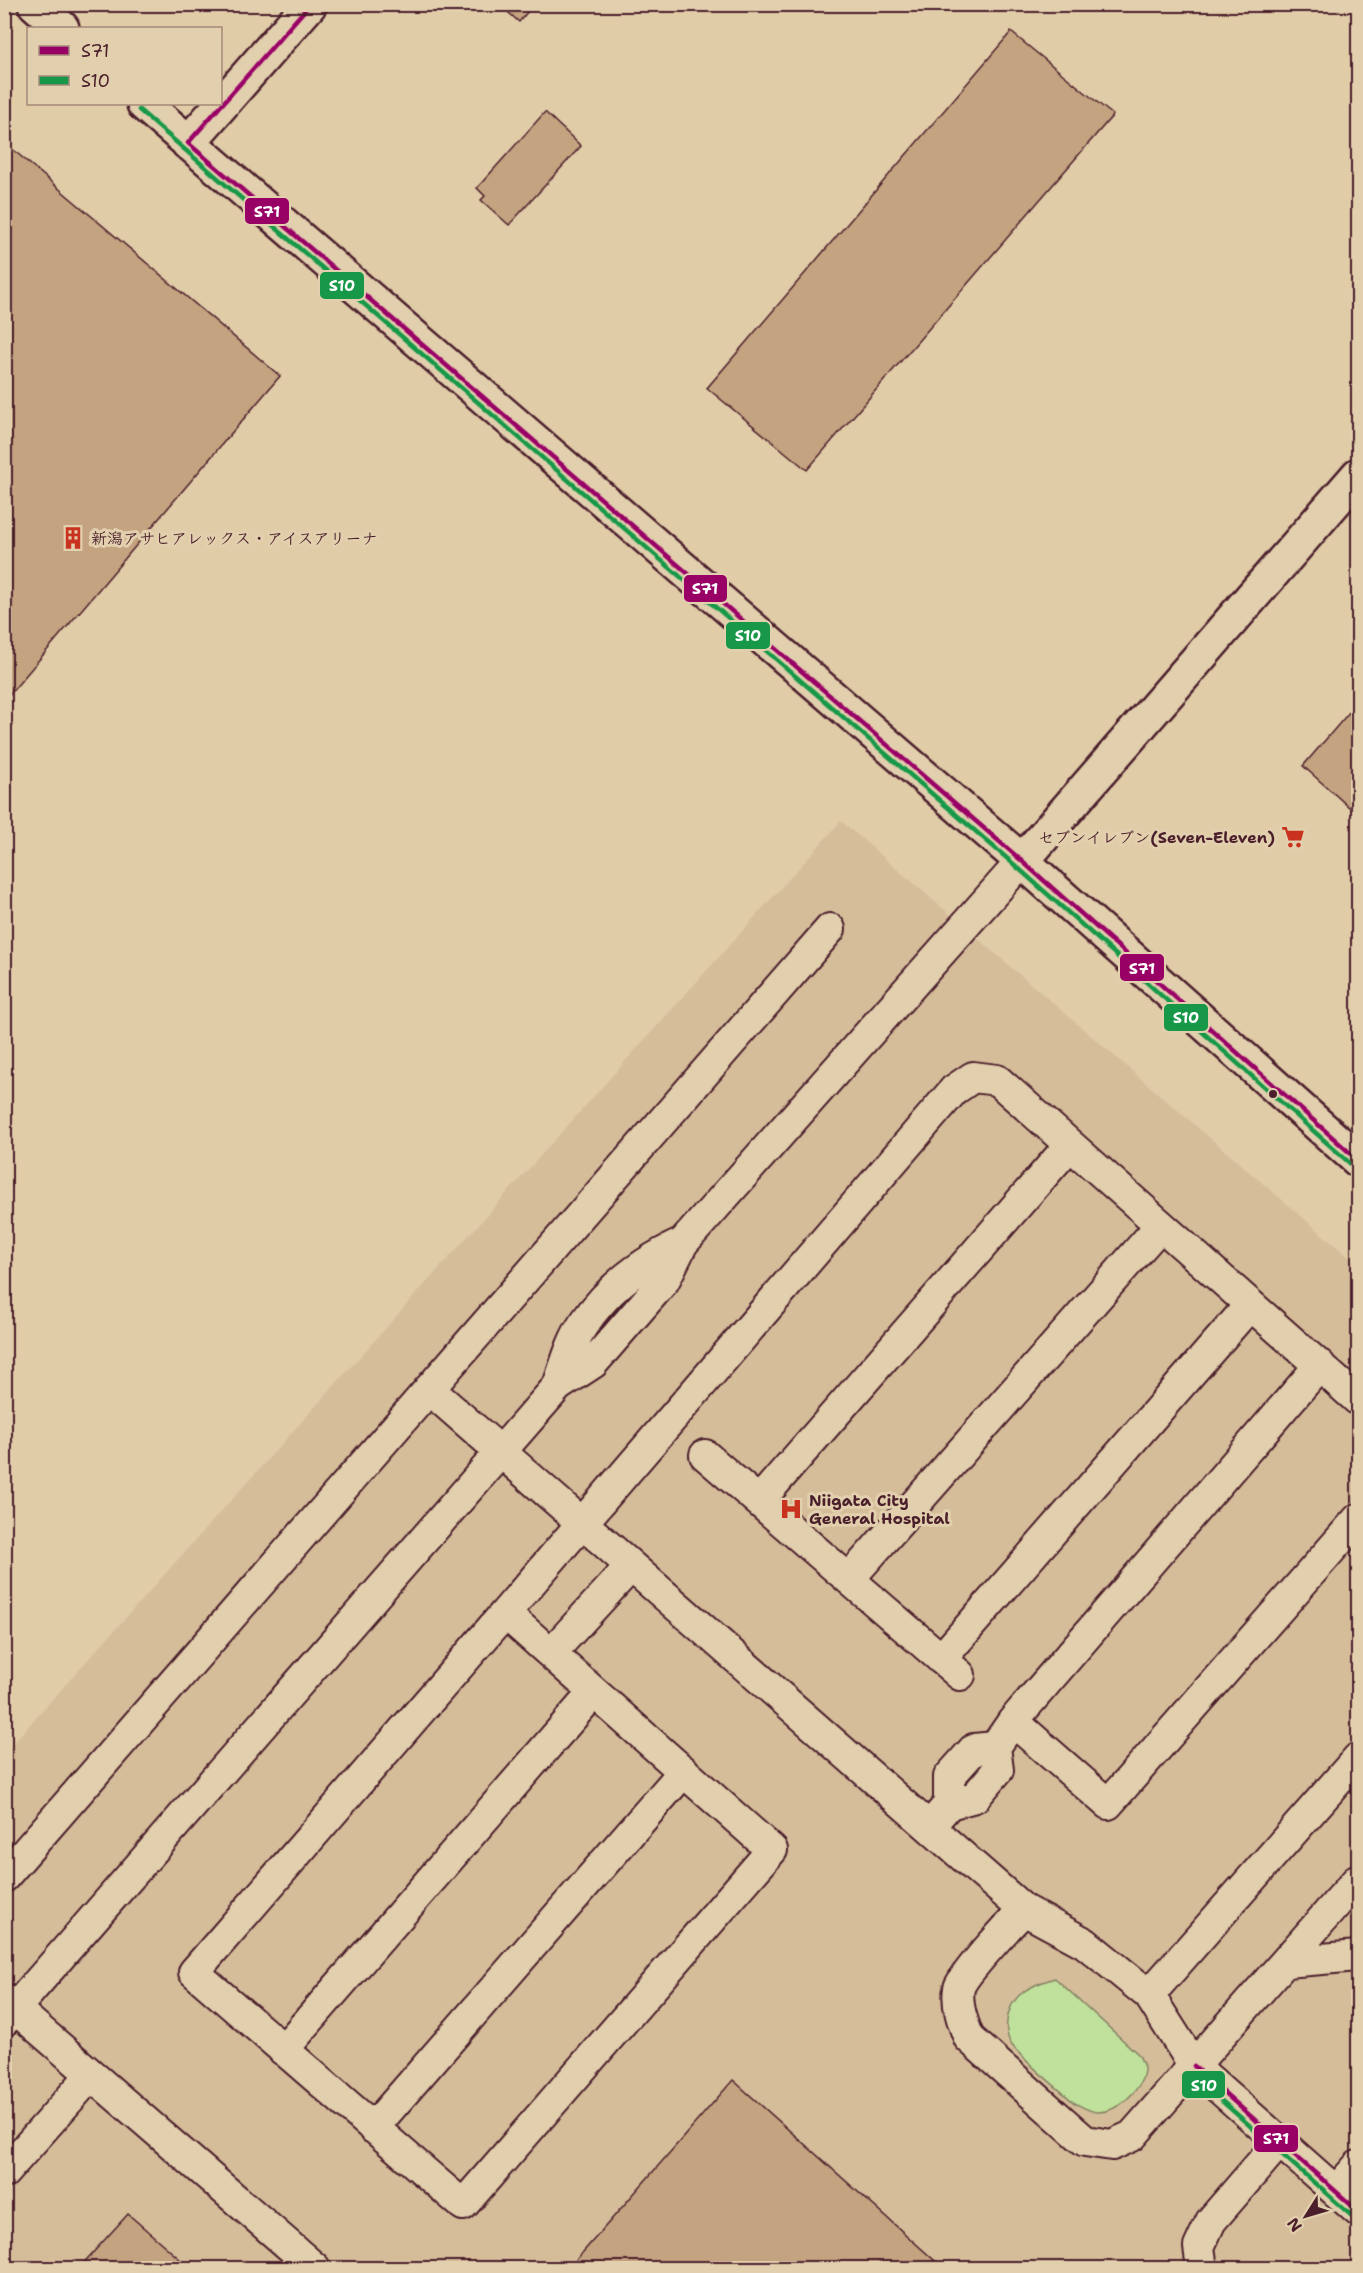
<svg xmlns="http://www.w3.org/2000/svg" width="1363" height="2273" font-family="'Shantell Sans','Klee One',sans-serif">
  <style>
    .built { fill: #d5bd9a }
    .green { fill: #bfe19b; stroke: #848063; stroke-width: 1.5 }
    .building { fill: #c4a380; stroke: #4a1f2b; stroke-width: 1.5 }
    .lines { fill: none; stroke-linecap: round; stroke-linejoin: round }
    .lane-casing { stroke: #4a1f2b; stroke-width: 34 }
    .street-casing { stroke: #4a1f2b; stroke-width: 38 }
    .secondary-casing { stroke: #4a1f2b; stroke-width: 38 }
    .lane { stroke: #e2cfad; stroke-width: 30 }
    .street { stroke: #e2cfad; stroke-width: 33 }
    .secondary { stroke: #e2cfad; stroke-width: 33 }
    .bus-1-casing { stroke: #e2cfad; stroke-width: 9 }
    .bus-2-casing { stroke: #e2cfad; stroke-width: 9 }
    .bus-1 { stroke: #906; stroke-width: 4.5 }
    .bus-2 { stroke: #169848; stroke-width: 4.5 }
    .bus-dot { fill: #4a1f2b; stroke: #e2cfad; stroke-width: 2 }
    .labels { text-anchor: middle; dominant-baseline: central; stroke-width: 6; stroke-linejoin: round; paint-order: stroke }
    .poi-label { font-size: 16px; font-weight: bold; fill: #4a1f2b; stroke: #e2cfad; text-anchor: start }
    .line-badge { stroke: #e2cfad; stroke-width: 2 }
    .badge-label { font-size: 16px; text-anchor: middle; font-weight: bold; fill: #fff }
  </style>
  <rect width="100%" height="100%" fill="#e1cca8"/>
  <filter id="ink" filterUnits="userSpaceOnUse"><feTurbulence type="fractalNoise" baseFrequency=".0167" numOctaves="2"/><feDisplacementMap in="SourceGraphic" scale="12" xChannelSelector="R" yChannelSelector="G"/><feConvolveMatrix kernelMatrix="1 2 1 2 8 2 1 2 1" color-interpolation-filters="sRGB"/></filter>
  <g filter="url(#ink)">
    <path class="built" d="M841 821 1358 1265V2268H5V1752Z"/>
    <path class="green" d="M1055 1978 1138 2054C1141 2059 1145 2066 1144 2071 1142 2090 1117 2112 1099 2112 1089 2112 1081 2106 1073 2102 1056 2086 1024 2062 1011 2044 1007 2037 1006 2029 1007 2021 1010 1994 1031 1985 1055 1978Z"/>
    <path class="building" d="M499 4H534L519 22Z
      M1011 32 1113 115 807 470 707 388Z
      M545 112 581 146 509 225 481 200 485 196 477 188Z
      M4 142 280 376 4 701Z
      M1357 703 1358 704V815L1303 766Z
      M733 2080 943 2268H569Z
      M128 2214 190 2268H79Z"/>
    <g class="lines">
      <g class="lane-casing">
        <path id="lane" d="M558 1386C565 1366 571 1342 583 1325 608 1288 643 1261 683 1243
          M429 1389 1024 1910 1085 1943 1149 1995 1194 2066 1358 2211
          M705 1455 960 1675
          M759 1501 1069 1146
          M849 1579 1160 1226
          M505 1613 772 1850 463 2205 194 1972Z
          M505 1613 954 1090 973 1077 997 1080 1358 1400
          M551 1653 631 1566
          M941 1659 1250 1305
          M1013 1721 1108 1804 1358 1519
          M949 1804V1777L974 1749 995 1747
          M929 1827 949 1804 975 1797 998 1770 995 1747 1013 1721 1320 1365
          M4 1877 830 929
          M1024 1910C1011 1923 963 1974 959 1988 956 2005 963 2023 969 2038L1085 2141 1112 2145 1132 2136 1358 1879
          M1286 1962 1358 1956
          M1149 1995 1358 1758
          M4 1999 315 2268
          M4 2021 558 1386 593 1363 664 1281 683 1243 1022 861
          M283 2050 594 1692
          M373 2128 684 1771
          M4 2173 91 2075
          M1336 2191 1358 2166
          M1202 2268 1199 2247 1211 2221 1280 2141"/>
      </g>
      <g class="street-casing">
        <path id="street" d="M1022 861 1358 475"/>
      </g>
      <g class="secondary-casing">
        <path id="secondary" d="M35 4 62 28
          M144 104 1022 861 1358 1160
          M188 143 310 4"/>
      </g>
      <use href="#lane" class="lane"/>
      <use href="#street" class="street"/>
      <use href="#secondary" class="secondary"/>
      <g class="bus-1-casing">
        <path id="bus-1" d="M310 4 188 143 1022 861 1358 1160
          M1194 2066 1358 2211"/>
      </g>
      <g class="bus-2-casing">
        <path id="bus-2" d="M139 110 1017 867 1353 1166
          M1189 2072 1353 2217"/>
      </g>
      <use href="#bus-1" class="bus-1"/>
      <use href="#bus-2" class="bus-2"/>
    </g>
  </g>
  <defs>
    <g id="building-bare" transform="scale(1.8)"><path d="M-4-6H4V6H1V3H-1V6H-4ZM-2.5-4.3h1.7v1.8h-1.7ZM.8-4.3h1.7v1.8H.8ZM-2.5-1h1.7V.8h-1.7ZM.8-1h1.7V.8H.8Z" fill="#c8321e" stroke="#e2cfad" stroke-width="2.5" paint-order="stroke"/></g>
    <g id="supermarket-bare" transform="scale(1.8)"><path d="M-6-5.5h2.5l.6 2H6L4.5 2H-2.5L-4.4-4H-6ZM-1.5 3.2a1.3 1.3 0 1 0 .1 0ZM3 3.2a1.3 1.3 0 1 0 .1 0Z" fill="#c8321e" stroke="#e2cfad" stroke-width="2.5" paint-order="stroke"/></g>
    <g id="hospital-bare" transform="scale(1.8)"><path d="M-5-5h3v3.5h4V-5h3V5h-3V1.5h-4V5h-3Z" fill="#c8321e" stroke="#e2cfad" stroke-width="2.5" paint-order="stroke"/></g>
  </defs>
  <g fill-rule="evenodd">
    <use href="#building-bare" x="73" y="538"/>
    <use href="#supermarket-bare" x="1293" y="837"/>
    <use href="#hospital-bare" x="791" y="1509"/>
  </g>
  <circle class="bus-dot" cx="1273" cy="1094" r="5"/>
  <g class="labels">
    <g class="poi-label">
      <text x="91" y="538">新潟アサヒアレックス・アイスアリーナ</text>
      <text x="1275" y="837" text-anchor="end">セブンイレブン(Seven-Eleven)</text>
      <text x="809" y="1500">Niigata City<tspan x="809" dy="18">General Hospital</tspan></text>
    </g>
  </g>
  <g class="line-badge">
    <rect x="244" y="197" width="46" height="28" rx="6" fill="#906"/>
    <rect x="319" y="271" width="46" height="29" rx="6" fill="#169848"/>
    <rect x="683" y="574" width="45" height="29" rx="6" fill="#906"/>
    <rect x="725" y="621" width="46" height="29" rx="6" fill="#169848"/>
    <rect x="1119" y="953" width="46" height="29" rx="6" fill="#906"/>
    <rect x="1163" y="1003" width="46" height="29" rx="6" fill="#169848"/>
    <rect x="1181" y="2070" width="45" height="29" rx="6" fill="#169848"/>
    <rect x="1253" y="2124" width="46" height="29" rx="6" fill="#906"/>
  </g>
  <g class="badge-label">
    <text x="267" y="217">S71</text>
    <text x="342" y="291">S10</text>
    <text x="705" y="594">S71</text>
    <text x="748" y="641">S10</text>
    <text x="1142" y="974">S71</text>
    <text x="1186" y="1023">S10</text>
    <text x="1204" y="2091">S10</text>
    <text x="1276" y="2144">S71</text>
  </g>
  <rect width="1363" height="2273" fill="none" stroke="#e2cfad" stroke-width="24"/>
  <rect x="12" y="12" width="1339" height="2249" fill="none" stroke="#4a1f2b" stroke-width="2" filter="url(#ink)"/>
  <rect x="27" y="27" width="195" height="78" fill="#e2cfad" stroke="#a58979" stroke-width="1.5"/>
  <rect x="39" y="46" width="30" height="9" fill="#990066" stroke="#a58979" stroke-width="1.5"/>
  <text x="81" y="57" font-size="18" fill="#4a1f2b">S71</text>
  <rect x="39" y="76" width="30" height="9" fill="#169848" stroke="#a58979" stroke-width="1.5"/>
  <text x="81" y="87" font-size="18" fill="#4a1f2b">S10</text>
  <g transform="translate(1306 2216) rotate(233)" stroke="#e2cfad" stroke-width="4.5" paint-order="stroke">
  <path d="M0-4.5L10 22L0 15L-10 22Z" fill="#4a1f2b"/>
  <text y="-9" font-size="16" font-weight="bold" text-anchor="middle" fill="#4a1f2b">N</text>
  </g>
</svg>
